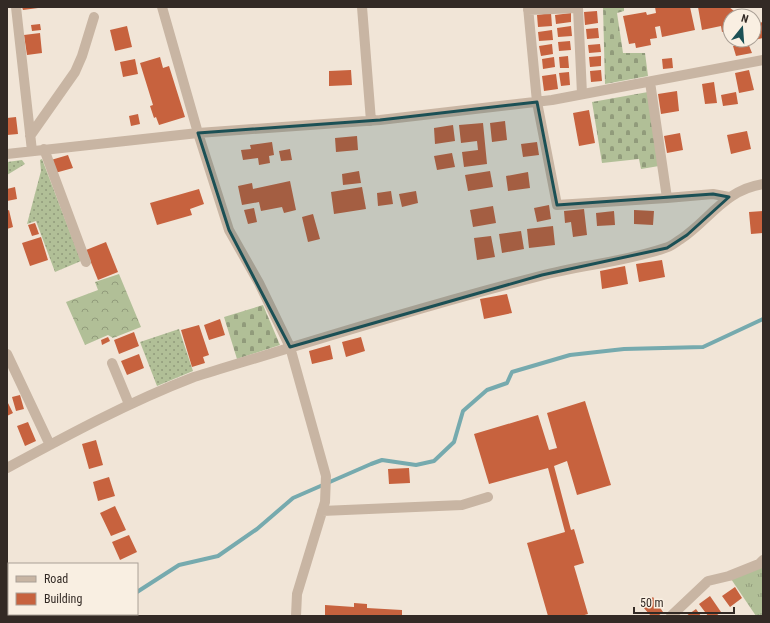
<svg xmlns="http://www.w3.org/2000/svg" width="770" height="623" font-family="'Roboto Condensed',sans-serif">
  <style>
    .grass { fill: url(#grass-dots) }
    .forest { fill: url(#forest-crowns) }
    .cemetery { fill: url(#cemetery-stones) }
    .park { fill: url(#park-tufts) }
    .lines { fill: none; stroke-linecap: round; stroke-linejoin: round }
    .stream { stroke: #76aaae; stroke-width: 4 }
    .building { fill: #c7623e }
    .minor { stroke: #c8b5a3; stroke-width: 10 }
    .marked { fill: #1b5055; fill-opacity: 0.2; stroke: #1b5055; stroke-width: 3; stroke-linejoin: round }
  </style>
  <defs>
    <pattern id="grass-dots" width="8" height="8" patternUnits="userSpaceOnUse"><rect width="8" height="8" fill="#b1bf97"/><path d="M2 2h.1M6 6h.1" fill="none" stroke="#919b7b" stroke-width="1.8" stroke-linecap="round"/></pattern>
    <pattern id="forest-crowns" width="20" height="18" patternUnits="userSpaceOnUse"><rect width="20" height="18" fill="#b1bf97"/><path d="M2 6a3 3 0 1 1 6 0M12 15a3 3 0 1 1 6 0" fill="none" stroke="#919b7b"/></pattern>
    <pattern id="cemetery-stones" width="16" height="16" patternUnits="userSpaceOnUse"><rect width="16" height="16" fill="#b1bf97"/><path d="M2 7V4a2 2 0 0 1 4 0v3zM10 15v-3a2 2 0 0 1 4 0v3z" fill="#919b7b"/></pattern>
    <pattern id="park-tufts" width="24" height="20" patternUnits="userSpaceOnUse"><rect width="24" height="20" fill="#b1bf97"/><path d="M3 7l-1-3M5 7V3M7 7l1-3M15 17l-1-3M17 17v-4M19 17l1-3" fill="none" stroke="#919b7b"/></pattern>
  </defs>
  <rect width="100%" height="100%" fill="#f1e5d7"/>
  <path class="grass" d="M42 159 81 261 55 272 36 221 27 224 41 171 40 160Z
    M22 160 25 164 7 175V162Z
    M179 329 193 371 157 386 140 342Z"/>
  <path class="forest" d="M119 274 141 327 113 338 108 335 85 345 66 302 98 290 95 282Z"/>
  <path class="cemetery" d="M603 7H624V11L617 13 623 53H645L648 76 605 84Z
    M648 92 659 166 641 169 639 159 602 163 592 102Z
    M263 305 280 345 237 359 224 317Z"/>
  <path class="park" d="M763 560V616H756L729 576Z"/>
  <g class="lines">
    <path class="stream" d="M137 592 179 565 218 556 257 529 293 498 371 464 382 460 416 465 434 461 454 442 463 411 487 390 507 383 512 372 570 355 624 349 703 347 763 319
      M101 616 103 614"/>
  </g>
  <path class="building" d="M22 7H38V8L23 10Z
    M655 7H690L695 30 662 37 660 26 655 27 657 38 650 39 651 45 636 48 635 43 629 44 623 16 646 12 647 15 656 13Z
    M698 7H729L734 11 735 16H730V30L722 32 721 26 702 30Z
    M597 11 598 23 585 25 584 12Z
    M551 13 552 26 538 27 537 15Z
    M571 13V22L556 24 555 15Z
    M763 22V38L754 40V24Z
    M40 24 41 30 32 31 31 25Z
    M127 26 132 47 115 51 110 30Z
    M571 26 572 36 558 37 557 28Z
    M598 28 599 38 587 39 586 29Z
    M552 30 553 40 539 41 538 32Z
    M40 33 42 53 27 55 24 35Z
    M570 41 571 50 559 51 558 42Z
    M748 43 752 53 736 56 733 46Z
    M552 44 553 54 541 56 539 46Z
    M600 44 601 52 589 53 588 45Z
    M568 56 569 68H560L559 57Z
    M601 56V66L590 67 589 57Z
    M160 57 163 68 169 66 185 117 159 125 156 117 154 118 150 106 153 105 140 63Z
    M554 57 555 67 543 69 542 59Z
    M672 58 673 68 663 69 662 59Z
    M135 59 138 74 123 77 120 62Z
    M351 70 352 85 329 86V71Z
    M601 70 602 81 591 82 590 71Z
    M749 70 754 90 739 93 735 73Z
    M569 72 570 85 561 86 559 73Z
    M556 74 558 89 544 91 542 76Z
    M714 82 717 103 705 104 702 84Z
    M677 91 679 111 661 114 658 94Z
    M736 92 738 104 723 106 721 95Z
    M589 110 595 143 579 146 573 113Z
    M138 114 140 124 131 126 129 116Z
    M16 117 18 134 7 135V118Z
    M505 121 507 140 492 142 490 123Z
    M483 123 487 164 464 167 462 152 478 150 477 141 461 143 459 125Z
    M453 125 455 141 435 144 434 128Z
    M747 131 751 149 731 154 727 135Z
    M680 133 683 150 667 153 664 136Z
    M357 136 358 150 336 152 335 138Z
    M272 142 274 155 269 156 270 163 259 165 258 158 243 160 241 150 251 149 250 145Z
    M537 142 539 155 523 157 521 144Z
    M290 149 292 160 281 161 279 151Z
    M452 153 455 167 437 170 434 156Z
    M68 155 73 168 55 173 51 160Z
    M359 171 361 183 343 185 342 174Z
    M490 171 493 187 468 191 465 175Z
    M528 172 530 188 508 191 506 176Z
    M290 181 296 210 284 213 282 207 261 211 259 202 242 205 238 186 252 183 253 189Z
    M15 187 17 199 7 201V189Z
    M362 187 366 209 334 214 331 192Z
    M199 189 204 204 190 209 192 215 157 225 150 203Z
    M391 191 393 204 378 206 377 193Z
    M416 191 418 203 402 207 399 194Z
    M549 205 551 219 537 222 534 208Z
    M493 206 496 223 473 227 470 210Z
    M254 208 257 222 248 224 244 210Z
    M584 209 587 235 573 237 571 222 565 223 564 211Z
    M9 210 13 227 7 229V211Z
    M634 210 654 211 653 225 634 224Z
    M614 211 615 225 597 226 596 213Z
    M763 211V233L751 234 749 212Z
    M313 214 320 239 308 242 302 217Z
    M35 223 39 234 32 236 28 225Z
    M553 226 555 245 529 248 527 229Z
    M521 231 524 249 502 253 499 234Z
    M491 236 495 257 477 260 474 238Z
    M41 237 48 260 30 266 22 243Z
    M106 242 118 272 98 280 86 250Z
    M662 260 665 277 639 282 636 264Z
    M625 266 628 284 602 289 600 271Z
    M507 294 512 313 484 319 480 299Z
    M220 319 225 335 209 340 204 325Z
    M199 325 209 355 203 357 205 363 192 367 181 330Z
    M134 332 139 346 119 354 114 340Z
    M108 337 110 341 102 345 101 340Z
    M361 337 365 351 346 357 342 342Z
    M330 345 333 359 312 364 309 351Z
    M139 354 144 368 127 375 121 361Z
    M20 395 24 409 16 411 12 397Z
    M7 401 13 413 7 416Z
    M585 401 611 485 577 495 567 461 554 466 571 530 574 529 584 563 574 566 588 614 581 616H548L527 543 565 532 548 468 489 484 474 434 538 415 549 450 557 448 547 413Z
    M28 422 36 441 25 446 17 426Z
    M96 440 103 465 89 469 82 444Z
    M409 468 410 483 389 484 388 469Z
    M109 477 115 496 98 501 93 482Z
    M115 506 126 530 111 536 100 513Z
    M129 535 137 552 120 560 112 542Z
    M735 587 742 598 730 607 722 596Z
    M710 596 721 612 716 616H708L699 604Z
    M653 597 663 612 658 616H651L642 606Z
    M354 603 367 604V608L402 610V616H325V605L354 607Z
    M696 609 701 616H686Z"/>
  <g class="lines">
    <path class="minor" d="M16 7 32 151
      M162 7 198 133 229 230 259 283 290 347 326 476 325 502 297 594 296 616
      M362 7 371 121
      M528 7 537 102 557 205 667 198
      M528 10 578 8 582 94
      M650 82 667 198 713 194 729 197
      M30 136 75 72 82 56 94 17
      M44 149 86 262
      M7 154 198 133 380 120 552 100 763 60
      M7 354 50 445
      M112 363 129 404
      M7 468C68 435 129 402 194 377 309 342 424 306 540 276 581 265 625 262 665 248 671 247 676 242 681 239 710 219 725 190 763 184
      M322 511 462 505 488 497
      M671 616 708 581 729 576 759 564 763 560"/>
  </g>
  <path class="marked" d="M537 102 557 205 713 194 729 197 687 235 667 248 542 275 290 347 229 230 198 133 380 120Z"/>
  <rect width="770" height="623" fill="none" stroke="#332a25" stroke-width="16"/>
  <rect x="8" y="563" width="130" height="52" fill="#f9efe2" stroke="#aaa096"/>
  <rect x="16" y="576" width="20" height="6" fill="#c8b5a3" stroke="#aaa096"/>
  <text x="44" y="583" font-size="12" fill="#332a25">Road</text>
  <rect x="16" y="593" width="20" height="12" fill="#c7623e" stroke="#aaa096"/>
  <text x="44" y="603" font-size="12" fill="#332a25">Building</text>
  <g transform="translate(742 28) rotate(17)"><circle r="19" fill="#f9efe2" stroke="#aaa096"/>
  <path d="M0-3L7 15L0 10L-7 15Z" fill="#1b5055"/>
  <text y="-6" font-size="11" font-weight="bold" text-anchor="middle" fill="#332a25">N</text>
  </g>
  <path d="M634 607v6h100v-6" fill="none" stroke="#332a25" stroke-width="2"/>
  <text x="640" y="607" font-size="12" fill="#332a25" stroke="#f9efe2" stroke-width="3" paint-order="stroke">50 m</text>
</svg>
